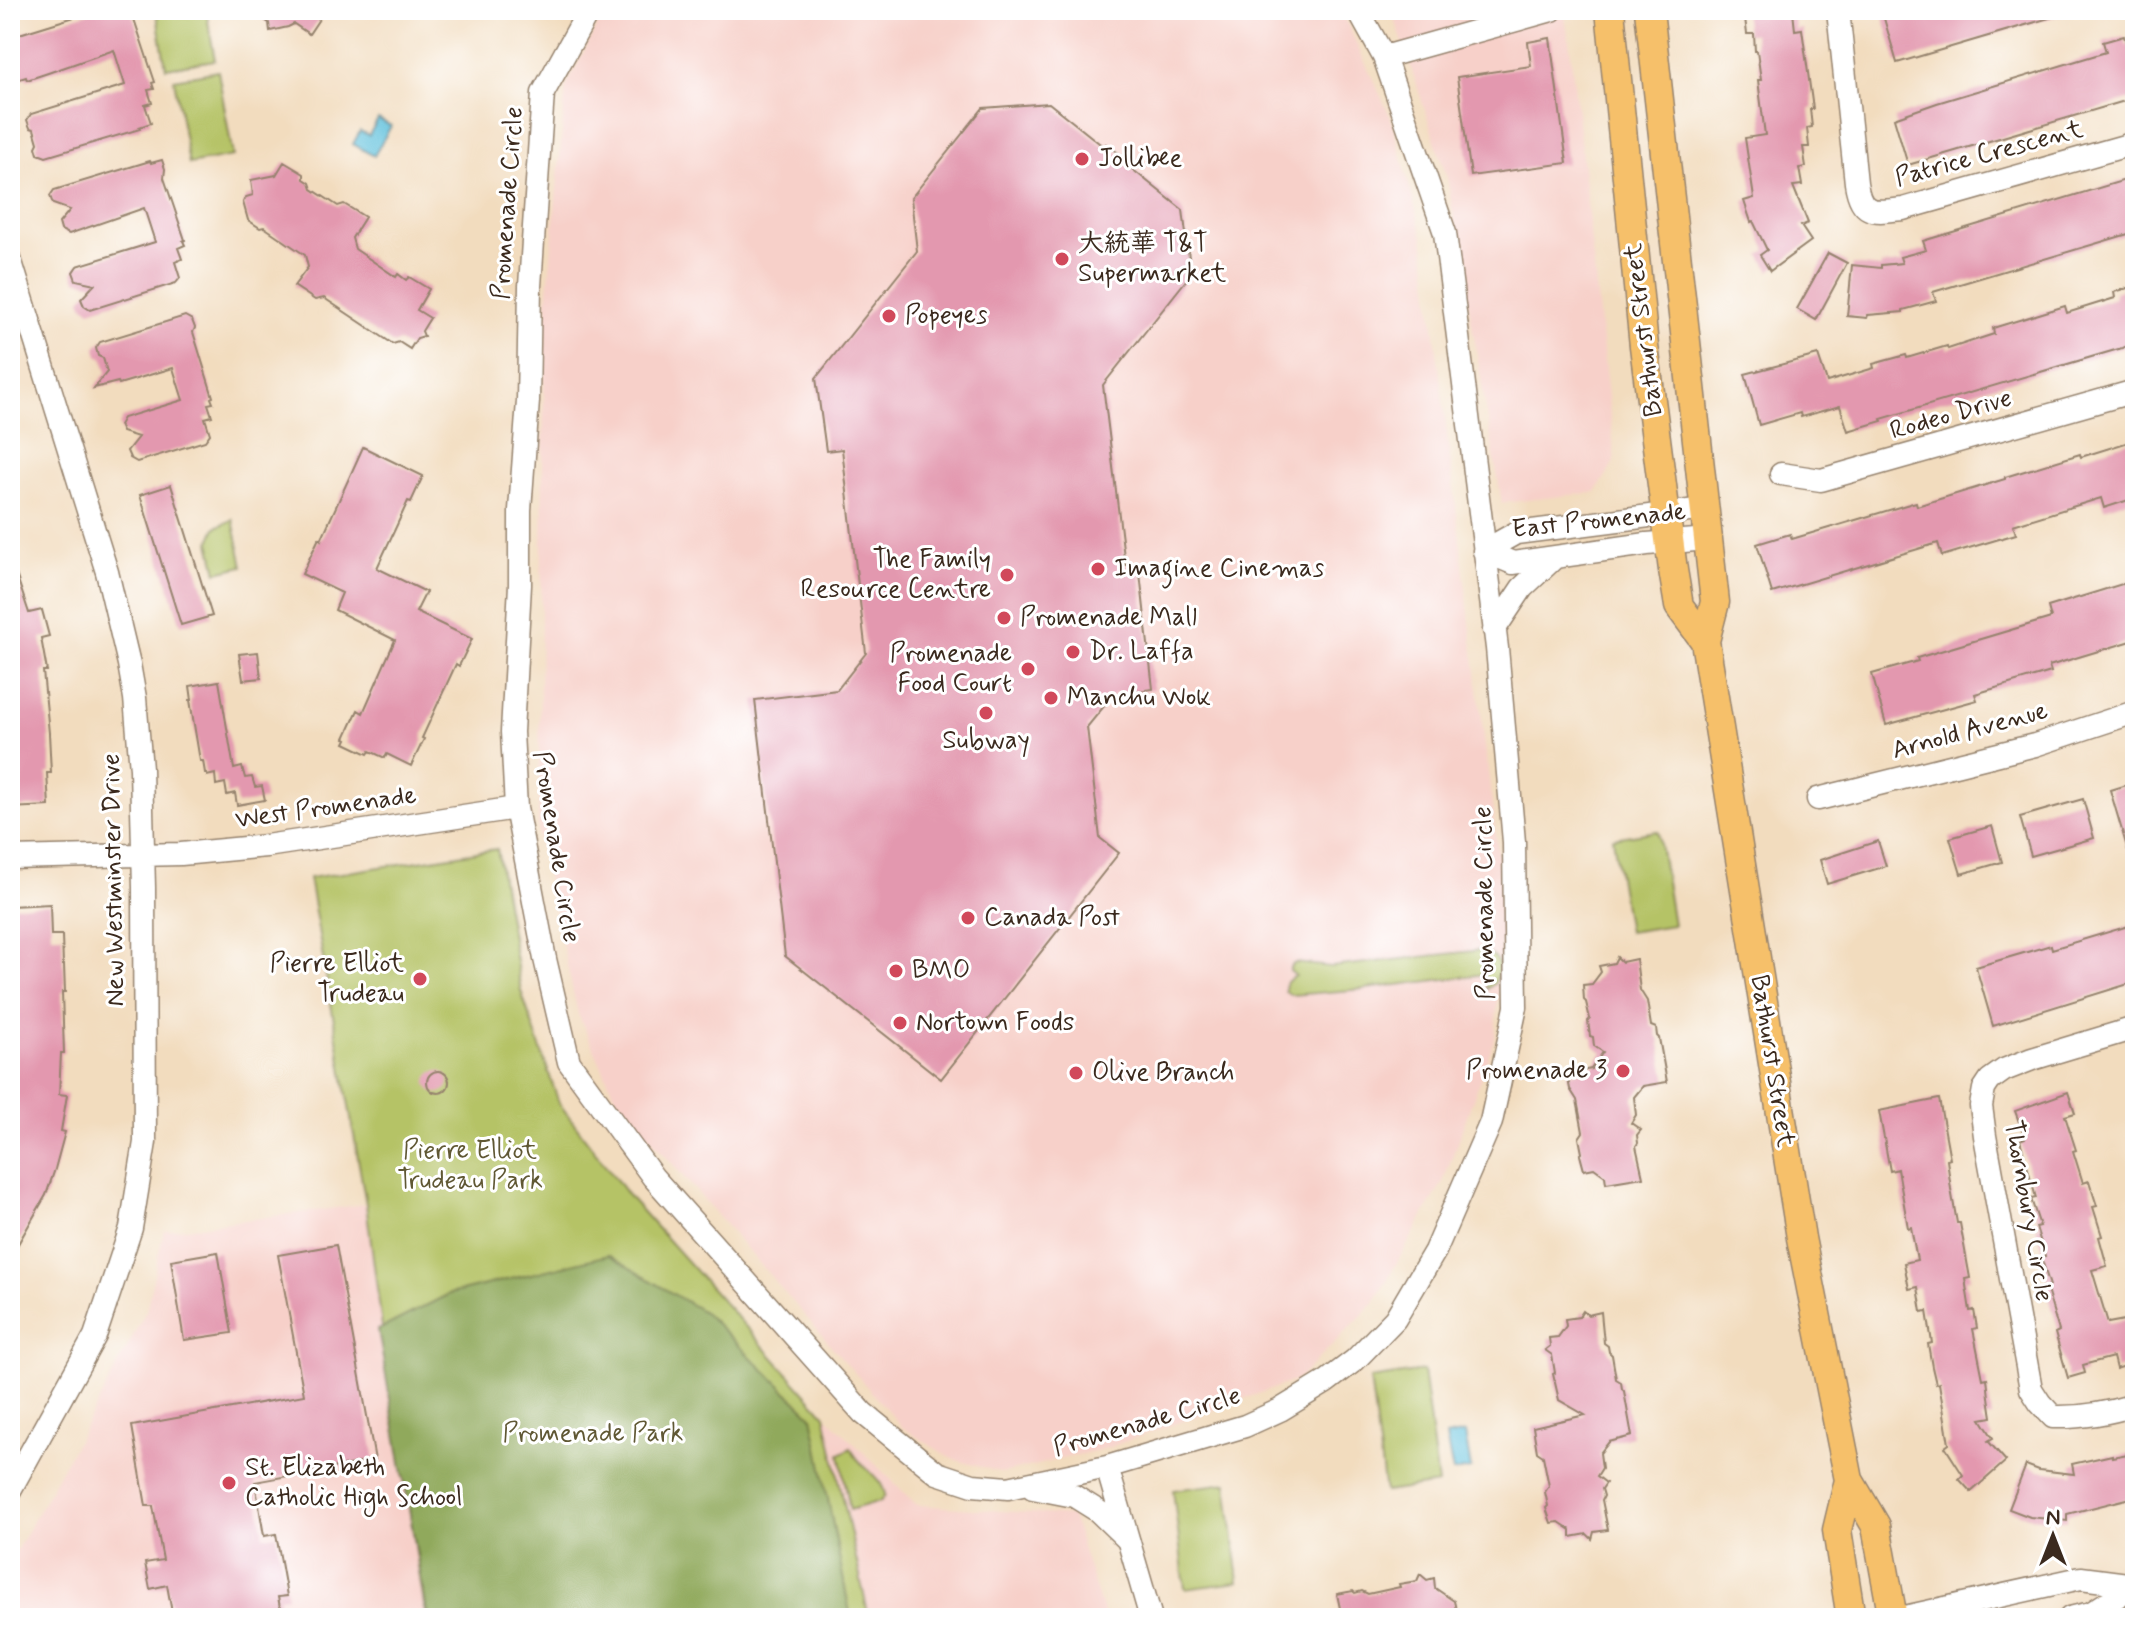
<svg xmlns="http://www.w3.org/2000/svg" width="2145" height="1628" font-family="Mynerve,'LXGW WenKai TC',sans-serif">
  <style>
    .built { fill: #f7d0c9 }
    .green { fill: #b5c366; stroke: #787642; stroke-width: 2 }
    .forest { fill: #90a95b; stroke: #666a3c; stroke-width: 2 }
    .water { fill: #5dc0db; stroke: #4c757c; stroke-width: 2 }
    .building { fill: #e398af }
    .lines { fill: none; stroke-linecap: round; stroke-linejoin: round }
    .minor-casing { stroke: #96836e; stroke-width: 25 }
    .major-casing { stroke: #96836e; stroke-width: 31 }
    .minor { stroke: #fff; stroke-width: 22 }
    .major { stroke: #f6c06b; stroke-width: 28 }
    .poi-dot { fill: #d1495b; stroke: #fff; stroke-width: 3 }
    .labels { text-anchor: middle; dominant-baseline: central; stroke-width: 6; stroke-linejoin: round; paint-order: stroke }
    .street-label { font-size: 26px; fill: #3b2a1e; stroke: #fff }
    .poi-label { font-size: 26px; fill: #3b2a1e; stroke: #fff; text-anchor: start }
    .park-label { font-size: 26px; fill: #605834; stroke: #fff }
  </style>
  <rect width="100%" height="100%" fill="#fff"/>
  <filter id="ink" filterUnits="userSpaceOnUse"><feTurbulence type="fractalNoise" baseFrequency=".0125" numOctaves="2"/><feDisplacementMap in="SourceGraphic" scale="16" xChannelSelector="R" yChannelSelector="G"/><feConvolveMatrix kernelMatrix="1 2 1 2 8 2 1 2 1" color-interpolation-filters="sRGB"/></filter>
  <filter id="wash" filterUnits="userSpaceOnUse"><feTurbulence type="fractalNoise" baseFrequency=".006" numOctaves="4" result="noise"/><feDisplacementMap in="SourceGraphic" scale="32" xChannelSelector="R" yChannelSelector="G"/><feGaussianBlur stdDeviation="1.8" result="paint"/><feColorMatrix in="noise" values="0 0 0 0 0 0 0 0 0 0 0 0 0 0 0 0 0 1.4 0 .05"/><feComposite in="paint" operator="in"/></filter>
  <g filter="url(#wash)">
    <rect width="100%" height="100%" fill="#f2dcbe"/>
    <path class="built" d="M605 10H1339L1343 15 1391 118 1423 237 1504 902 1495 1038 1443 1182 1373 1304 1297 1380 1107 1448 1003 1473 952 1459 902 1427 617 1100 578 1014 538 835 545 326 566 87Z
      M1392 10H1564L1570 47 1615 461 1596 492 1502 503 1447 177Z
      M366 1204 384 1342 426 1618H10V1562L97 1405 146 1311 164 1231Z
      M825 1415 917 1505 1072 1516 1105 1618H869Z"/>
    <path class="green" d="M156 10H206L215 60 166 68Z
      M218 71 233 156 189 164 174 79Z
      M233 520 243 566 217 572 210 542 216 527Z
      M1658 831 1673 925 1628 932 1613 838Z
      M497 849 521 991 559 1103 630 1198 825 1415 869 1618H426L384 1342 366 1204 309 878Z
      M1482 950 1495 957 1500 968 1495 983 1487 989 1485 974 1365 989 1291 995 1285 991C1285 981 1289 980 1296 976L1290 971V967L1295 963 1331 967Z
      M1423 1371 1438 1484 1385 1492 1370 1379Z
      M851 1448C858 1467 882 1475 885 1495L881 1501 850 1510 840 1454Z
      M1227 1483 1239 1582 1185 1589 1173 1490Z"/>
    <path class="forest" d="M608 1255 705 1313 812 1416 851 1618H428L378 1330 449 1294Z"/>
    <path class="water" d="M378 119 391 126 374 156 353 144 360 131 369 135Z
      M1465 1433 1471 1469 1453 1472 1446 1437Z"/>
    <g id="blocks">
      <path class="building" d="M97 10H131L155 82 152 83 154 89 148 90 152 103 145 105 151 123 139 127 140 129 46 157 38 154 36 147 38 143 34 129 30 128 27 120 31 114 125 85 114 50 48 73 27 80 26 77 10 82V75L15 68 10 51V40L14 39 13 36Z
        M250 10H325L309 34 294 24 288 27 270 31 269 23Z
        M1744 10 1793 12 1795 30 1802 29 1813 109H1810L1812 127 1807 128 1809 147H1803L1806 167 1799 168 1802 185 1793 186 1808 223 1801 226 1811 241 1770 271 1760 255 1767 250 1753 221 1751 222 1744 201 1754 198 1745 138 1765 135 1758 80H1761L1757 51H1755L1754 34H1747Z
        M1900 10H2063V14L1897 63 1883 15Z
        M2124 36 2127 46 2135 43V98L1908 165 1894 118 1937 103 2106 52 2103 42Z
        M1550 38 1567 163 1471 176 1457 77 1531 66 1528 42Z
        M1049 103 1104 147 1106 144 1129 161 1127 165 1183 210 1191 274 1103 385 1125 565 1139 564 1153 689 1114 694 1087 727 1100 838 1119 853 941 1079 785 956 755 700 837 690 866 653 842 449 826 451 816 378 917 251 911 198 983 108Z
        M162 160 165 169 164 178 185 240 183 241 185 245 178 248 182 259 175 262 180 278 176 283 90 310 84 306 81 299 95 284 76 280 73 272 77 266 155 242 144 208 69 234 61 230 59 223 70 210 53 204 50 196 54 190 150 161 151 163Z
        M284 162 304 174V179L310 183 312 189 338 206 344 204 365 217 352 238 355 249 396 277 398 274 406 280 409 277 429 289 417 310 430 318 422 331 424 336 417 338 410 349 399 342 393 344 324 298 315 300 294 286 308 267 305 255 264 227 260 228 248 220 243 202 246 197 253 195 251 180 276 175Z
        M2135 177V232L1933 292 1936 301 1903 310V312L1868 315 1867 318 1847 316 1852 265 1881 268V265L1902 263 1900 257 1926 250 1923 241Z
        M1828 253 1847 263 1816 320 1797 309Z
        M2135 286V342L2122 348 1881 419 1882 421 1848 431 1840 406 1801 417 1800 413 1759 425 1745 374 1818 355 1827 382 1874 368 1873 364 1906 355 1907 358 1947 346 1948 349 1994 334 1993 328 2065 306 2067 313 2115 298 2114 292Z
        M185 316 192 320 195 328 193 332 213 397 211 398 213 403 208 404 212 416 205 418 210 434 205 441 137 462 130 458 127 451 138 437 122 432 119 425 123 418 183 400 173 368 119 384 118 382 94 388 107 372 103 358 98 356 96 348 100 342Z
        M2135 440V498L2104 508 2101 498 2013 525 2016 534 1942 556 1938 543 1772 593 1757 544 1790 534 1792 539 1916 502 1917 506 2005 479V477L2080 454 2081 457Z
        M363 447 423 476 411 502 408 501 377 568 426 592 416 612 472 639 459 666 456 664 422 738 424 739 411 766 387 754 385 758 370 751 368 754 345 743 347 739 345 738 358 710 363 713 395 640 335 610 342 593 302 574 319 538 321 540Z
        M171 485 212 616 181 625 140 495Z
        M13 565 29 613 42 610 49 636 41 638 47 671H43L49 733 51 773H47L49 806 10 808V566Z
        M2135 580V640L2049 666 2051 672 1975 694 1977 700 1886 725 1872 674 1918 661 1917 658 2051 618 2048 607Z
        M258 652 261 678 243 680 239 654Z
        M219 681 234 769 242 767 245 778 252 777 255 787 262 786 265 800 237 805 235 793 227 795 225 783 216 785 215 774 207 776V773H205L203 761H200L190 700H192L190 686Z
        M2135 782V860L2131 861 2110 790Z
        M2083 799 2094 838 2031 856 2020 817Z
        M1992 826 2002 862 1961 874 1950 838Z
        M1878 841 1886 866 1827 884 1820 860Z
        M50 904 51 935H62L63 965H64L65 992H62L64 1053H61L59 1094 67 1095 61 1131 65 1132 55 1169 46 1195 10 1258V1116L15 1080 16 1054H12L10 906Z
        M2135 924V982L1993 1026 1976 967 2051 945 2052 949Z
        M1617 957 1622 962 1636 959 1640 990 1647 1001 1651 1026 1656 1028 1657 1036 1659 1038 1667 1082 1643 1086 1634 1097 1636 1115 1631 1123 1641 1130 1637 1135 1638 1143 1636 1146 1643 1177 1606 1183 1605 1176 1594 1168 1584 1170 1580 1155 1582 1153 1579 1138 1583 1132 1577 1100 1570 1089 1567 1074 1591 1069 1603 1052 1594 1046 1593 1037 1590 1036 1588 1021 1590 1019 1586 1002 1584 1000 1583 985 1592 984 1601 972 1599 966 1614 963Z
        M427 1082a11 11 0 1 1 22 0a11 11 0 1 1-22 0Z
        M2068 1092 2075 1113 2065 1116 2076 1150 2073 1151 2083 1183 2089 1181 2097 1206 2093 1207 2102 1236 2099 1237 2107 1266 2092 1270 2108 1323 2135 1318V1363L2116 1369 2113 1357 2083 1365 2085 1373 2068 1378 2055 1333 2059 1331 2046 1287 2050 1286 2041 1257 2045 1256 2036 1227 2040 1226 2031 1199 2036 1198 2020 1140 2025 1138 2015 1111Z
        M1939 1099 1950 1159 1947 1160 1951 1189 1957 1223H1960L1970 1278 1965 1279 1970 1311 1974 1310 1977 1328 1973 1329 1983 1379 1987 1378 1989 1397 1992 1417 1981 1419 1993 1438 1988 1441 2006 1461 1971 1492 1959 1479 1963 1475 1945 1447 1949 1444 1939 1383 1936 1384 1932 1367 1928 1344 1932 1343 1927 1311 1922 1312 1918 1287 1909 1289 1904 1263 1917 1260 1911 1227 1908 1228 1898 1169 1890 1171 1879 1111Z
        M336 1245 375 1460 255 1482 264 1536 276 1534 287 1596 278 1597 282 1618H173L167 1585 150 1589 145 1563 163 1560 153 1506H146L132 1426 304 1395 278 1255Z
        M218 1252 232 1333 184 1340 171 1260Z
        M1583 1311 1588 1315 1601 1312 1604 1343 1608 1346 1609 1352 1612 1355 1616 1379 1621 1382 1622 1389 1624 1391 1632 1436 1609 1442 1600 1453 1602 1468 1597 1476 1606 1483 1602 1489 1604 1496 1602 1500 1608 1530 1594 1532 1592 1539 1587 1534 1571 1537V1530L1559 1522 1551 1523 1546 1508 1548 1506 1545 1492 1549 1486 1543 1456 1537 1452 1533 1427 1585 1415 1559 1400 1553 1374 1555 1373 1552 1355 1545 1350 1550 1346 1549 1338 1558 1337 1566 1326 1565 1319 1579 1317Z
        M2133 1453H2135V1497L2067 1514V1521L2030 1517 2009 1509 2026 1465 2039 1470 2074 1474 2072 1464 2112 1455V1457Z
        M1420 1574 1427 1580 1434 1578 1435 1588 1454 1601 1458 1618H1342L1337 1594 1353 1591 1355 1593 1362 1591 1368 1594 1400 1587 1399 1584 1417 1581Z"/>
    </g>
  </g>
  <g filter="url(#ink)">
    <use href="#blocks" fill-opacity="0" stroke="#96836e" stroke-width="2"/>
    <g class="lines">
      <g class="minor-casing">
        <path id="minor" d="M589 10 543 93 530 286 528 401 520 510V585L512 732 516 808 545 959 569 1062 653 1177 863 1413 937 1473 973 1485 1008 1488 1107 1467 1245 1426 1280 1410 1326 1382 1355 1360 1395 1319 1435 1251 1491 1122 1516 1007 1514 842 1497 648 1445 233 1384 57 1358 10
          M1838 10 1856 183C1861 216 1874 212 1903 209L2135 143
          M1384 57 1552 10
          M10 259 107 572 129 664 135 698 141 769 144 888 145 1142 131 1228 95 1336 10 1490
          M1781 474 1821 480 2135 391
          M1484 551 1513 563 1647 544 1708 539
          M1484 551 1516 533 1704 509
          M1494 630 1522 588 1554 558
          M1818 799 2035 745 2135 712
          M10 858 181 854 266 846 516 808
          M2135 1028 2032 1059 2004 1070 1990 1080 1984 1089 1981 1106 1985 1136 2031 1389 2040 1403 2053 1417C2081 1418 2108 1413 2135 1405
          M1107 1467 1151 1618
          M1033 1488 1074 1496 1098 1511 1126 1538
          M1900 1618 2081 1578 2135 1585
          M2070 1618 2091 1613 2135 1585"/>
      </g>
      <g class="major-casing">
        <path id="major" d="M1610 10 1644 346 1673 570 1679 606 1705 641
          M1649 10 1715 602 1705 641 1801 1238 1849 1480 1876 1526 1893 1618
          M1849 1480 1837 1530 1851 1618"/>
      </g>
      <use href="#minor" class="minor"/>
      <use href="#major" class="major"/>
    </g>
  </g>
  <g class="poi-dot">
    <circle cx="1082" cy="159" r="8"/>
    <circle cx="1062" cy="259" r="8"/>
    <circle cx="889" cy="316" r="8"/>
    <circle cx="1098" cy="569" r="8"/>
    <circle cx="1007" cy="575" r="8"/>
    <circle cx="1004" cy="618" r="8"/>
    <circle cx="1073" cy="652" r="8"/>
    <circle cx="1028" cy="669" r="8"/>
    <circle cx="1051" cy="698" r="8"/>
    <circle cx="986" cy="713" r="8"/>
    <circle cx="968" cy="918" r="8"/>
    <circle cx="896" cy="971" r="8"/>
    <circle cx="420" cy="979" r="8"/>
    <circle cx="900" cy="1023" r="8"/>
    <circle cx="1623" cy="1071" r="8"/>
    <circle cx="1076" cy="1073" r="8"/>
    <circle cx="229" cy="1483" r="8"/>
  </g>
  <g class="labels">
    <g class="street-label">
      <text transform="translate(1989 154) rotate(-15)">Patrice Crescent</text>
      <text transform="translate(508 203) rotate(-86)">Promenade Circle</text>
      <text transform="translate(1644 330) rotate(-97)">Bathurst Street</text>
      <text transform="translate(1951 415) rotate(-16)">Rodeo Drive</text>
      <text transform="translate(1599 521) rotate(-6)">East Promenade</text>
      <text transform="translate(1970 731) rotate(-15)">Arnold Avenue</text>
      <text transform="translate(326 808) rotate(-8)">West Promenade</text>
      <text transform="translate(556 847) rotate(81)">Promenade Circle</text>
      <text transform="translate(114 880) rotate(-91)">New Westminster Drive</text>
      <text transform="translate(1485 903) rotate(-91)">Promenade Circle</text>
      <text transform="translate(1772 1061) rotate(81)">Bathurst Street</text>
      <text transform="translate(2028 1211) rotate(80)">Thornbury Circle</text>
      <text transform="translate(1147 1422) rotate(-16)">Promenade Circle</text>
    </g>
    <g class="poi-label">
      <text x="1098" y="159">Jollibee</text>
      <text x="1078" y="244">大統華 T&amp;T<tspan x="1078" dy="30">Supermarket</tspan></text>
      <text x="905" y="316">Popeyes</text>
      <text x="991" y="560" text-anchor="end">The Family<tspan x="991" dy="30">Resource Centre</tspan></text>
      <text x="1114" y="569">Imagine Cinemas</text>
      <text x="1020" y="618">Promenade Mall</text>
      <text x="1089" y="652">Dr. Laffa</text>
      <text x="1012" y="654" text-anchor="end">Promenade<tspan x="1012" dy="30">Food Court</tspan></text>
      <text x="1067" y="698">Manchu Wok</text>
      <text x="986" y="741" text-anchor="middle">Subway</text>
      <text x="984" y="918">Canada Post</text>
      <text x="404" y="964" text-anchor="end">Pierre Elliot<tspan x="404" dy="30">Trudeau</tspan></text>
      <text x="912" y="971">BMO</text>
      <text x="916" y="1023">Nortown Foods</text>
      <text x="1607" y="1071" text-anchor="end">Promenade 3</text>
      <text x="1092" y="1073">Olive Branch</text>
      <text x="245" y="1468">St. Elizabeth<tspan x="245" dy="30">Catholic High School</tspan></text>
    </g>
    <g class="park-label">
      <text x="470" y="1151">Pierre Elliot<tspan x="470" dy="30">Trudeau Park</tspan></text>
      <text x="593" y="1434">Promenade Park</text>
    </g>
  </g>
  <rect width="2145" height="1628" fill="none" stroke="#fff" stroke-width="40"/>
  <g transform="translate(2053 1536)" stroke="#ffffff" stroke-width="6" paint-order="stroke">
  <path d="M0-6L14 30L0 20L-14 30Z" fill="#3b2a1e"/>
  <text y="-12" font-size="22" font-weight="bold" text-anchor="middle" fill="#3b2a1e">N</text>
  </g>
</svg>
